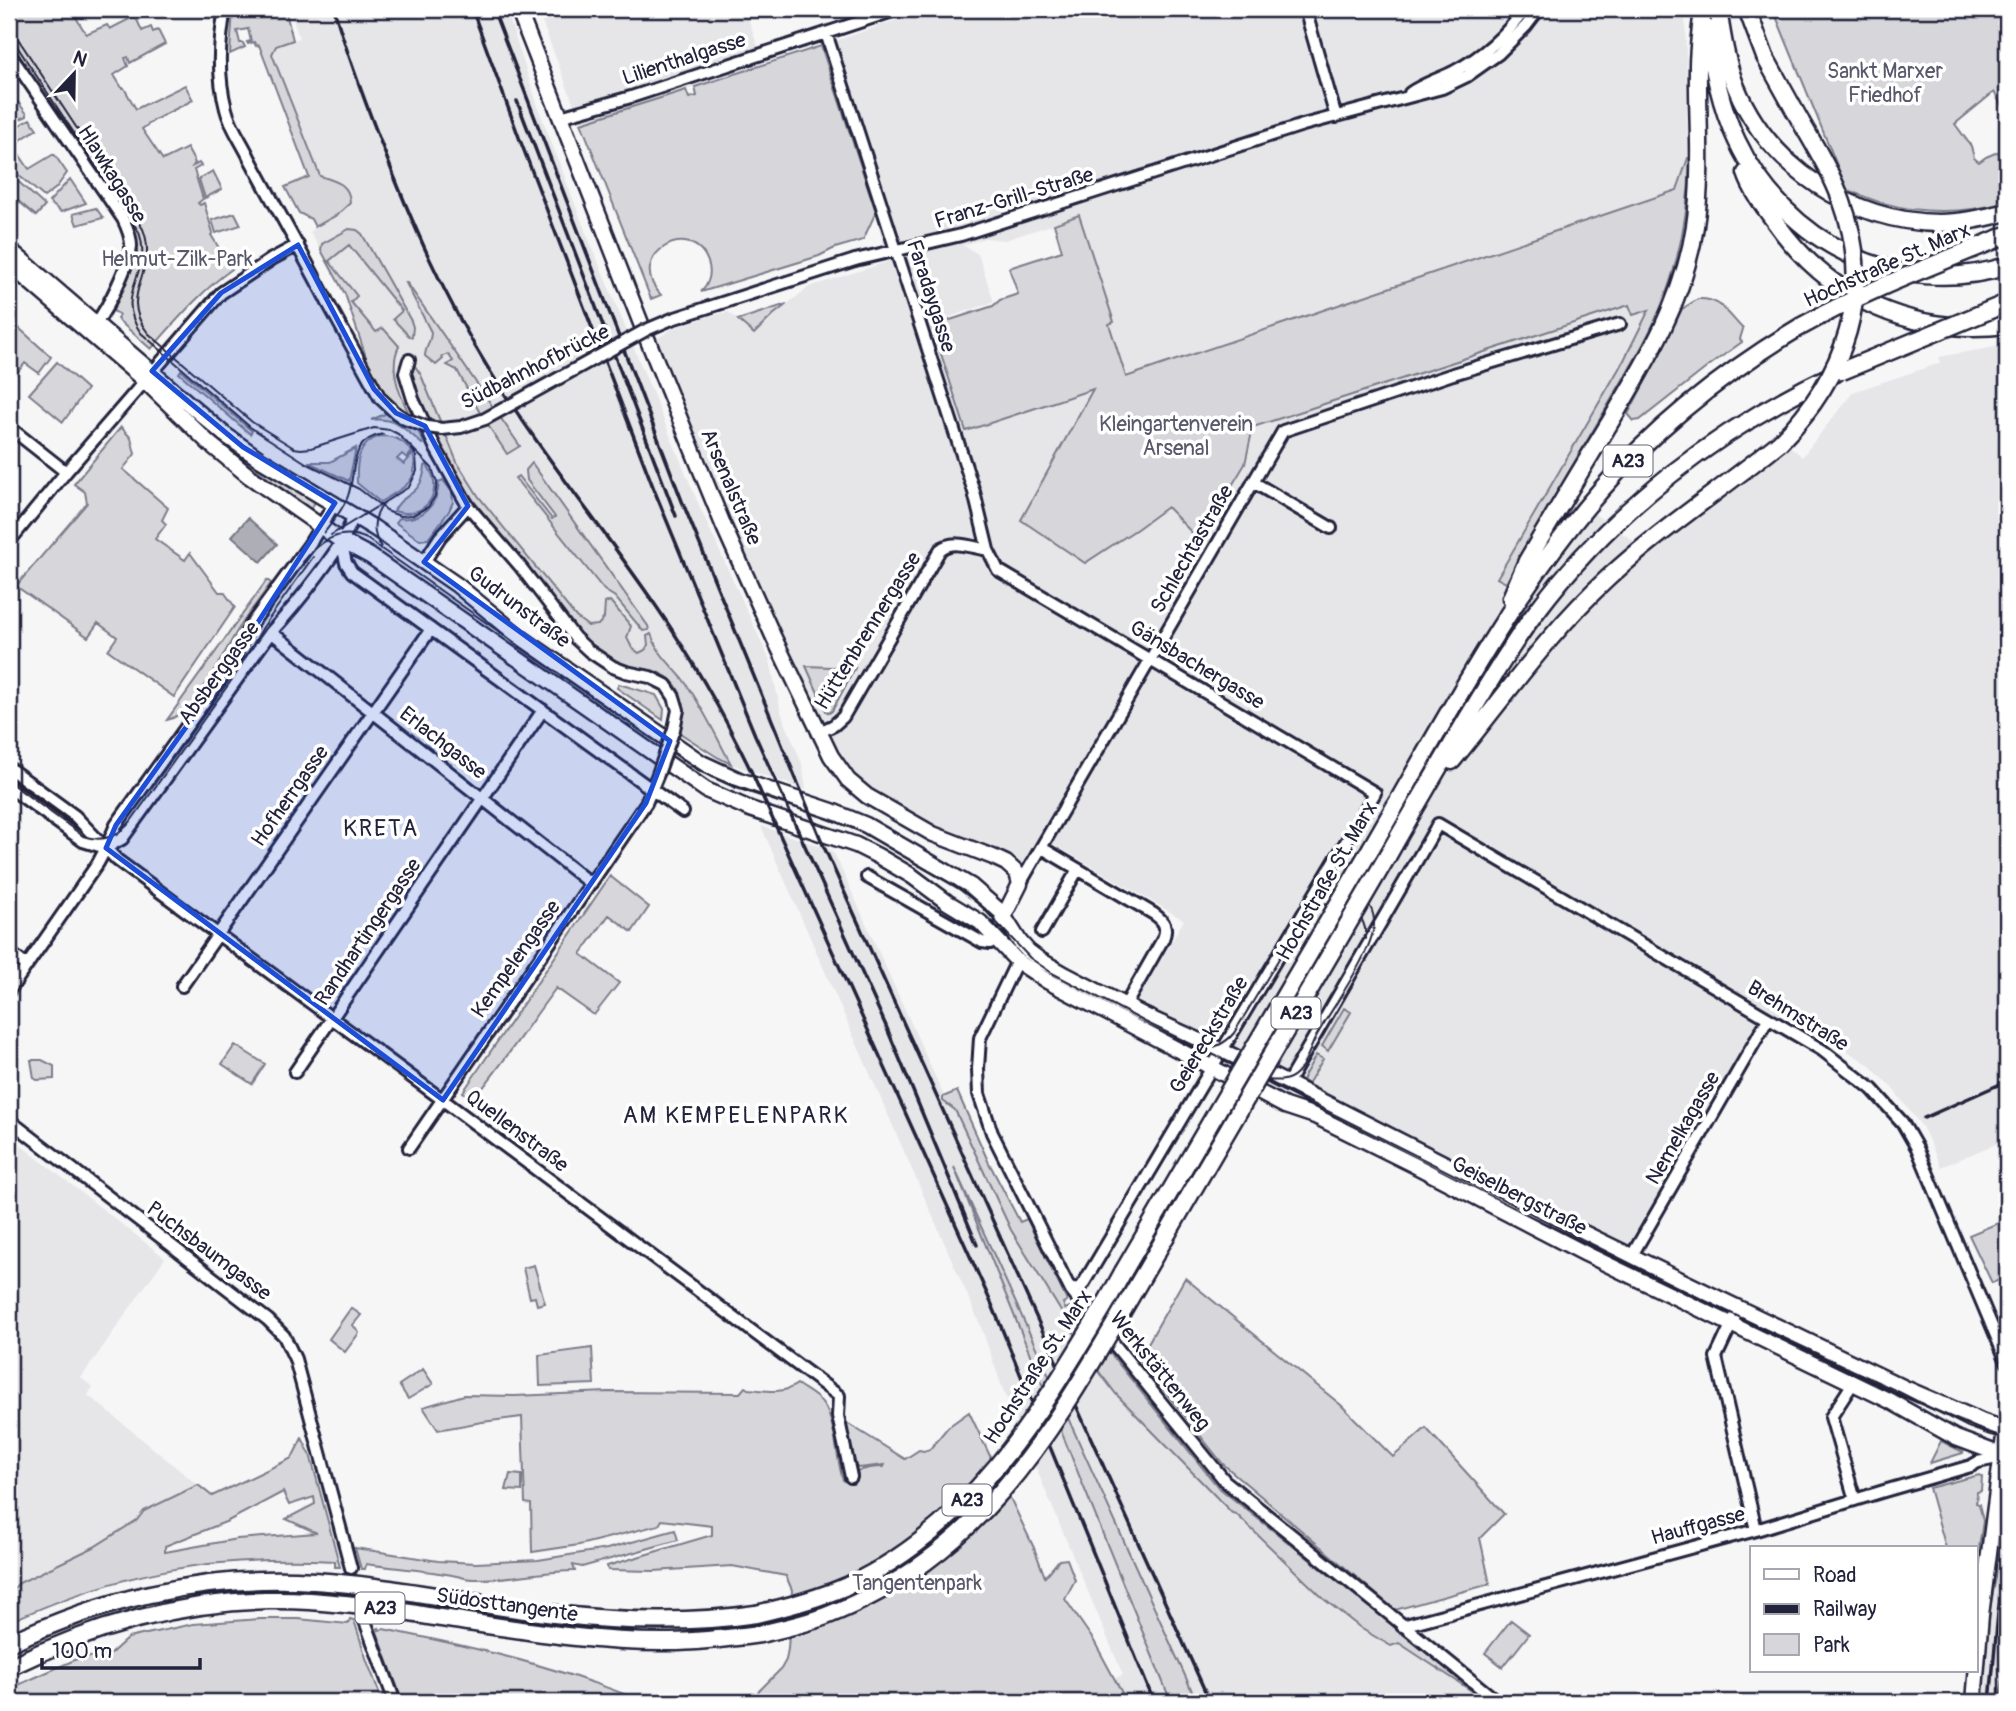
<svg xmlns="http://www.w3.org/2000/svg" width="2016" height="1711" font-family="Pangolin,sans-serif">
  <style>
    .built { fill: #e6e6e9 }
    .green { fill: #d7d7db; stroke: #7c7c8b; stroke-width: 2; fill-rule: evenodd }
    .water { fill: #aeaeb7; stroke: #767685; stroke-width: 2 }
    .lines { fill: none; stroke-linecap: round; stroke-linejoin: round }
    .minor-tunnel { stroke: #ccccd1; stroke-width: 10; stroke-dasharray: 10 5; stroke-linecap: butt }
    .minor-casing { stroke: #22223b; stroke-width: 16 }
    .major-casing { stroke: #22223b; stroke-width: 19 }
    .highway-casing { stroke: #22223b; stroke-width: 21 }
    .minor { stroke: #fff; stroke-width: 10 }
    .major { stroke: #fff; stroke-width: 14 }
    .highway { stroke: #fff; stroke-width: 16 }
    .tram { stroke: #22223b; stroke-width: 2 }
    .rail { stroke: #22223b; stroke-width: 3.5 }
    .minor-bridge-casing { stroke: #22223b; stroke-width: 16; stroke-linecap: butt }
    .highway-bridge-casing { stroke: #22223b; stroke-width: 21; stroke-linecap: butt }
    .minor-bridge { stroke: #fff; stroke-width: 10 }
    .highway-bridge { stroke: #fff; stroke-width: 16 }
    .marked { fill: #1d4ed8; fill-opacity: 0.2; stroke: #1d4ed8; stroke-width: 5; stroke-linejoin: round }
    .labels { text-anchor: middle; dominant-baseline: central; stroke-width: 7; stroke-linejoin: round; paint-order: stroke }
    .shield { fill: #fff; stroke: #646476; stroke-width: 2 }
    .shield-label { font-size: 19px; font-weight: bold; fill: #22223b }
    .street-label { font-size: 21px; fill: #22223b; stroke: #fff }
    .park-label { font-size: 21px; fill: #58586b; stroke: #fff }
    .neighbourhood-label { font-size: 23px; letter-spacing: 2px; fill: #22223b; stroke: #fff }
  </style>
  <rect width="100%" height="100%" fill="#f6f6f7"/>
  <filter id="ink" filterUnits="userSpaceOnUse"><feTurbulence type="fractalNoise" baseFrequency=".0143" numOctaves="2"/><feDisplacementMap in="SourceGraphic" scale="14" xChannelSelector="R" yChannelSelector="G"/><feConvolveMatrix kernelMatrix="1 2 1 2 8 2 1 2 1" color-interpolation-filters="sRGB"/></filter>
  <g filter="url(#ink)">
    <path class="built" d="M290 9H506L541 115 585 230 701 510 770 661 781 712 802 764 806 790 731 764 682 679 665 661 646 664 579 627 477 514 447 472 310 232 336 214 268 50 299 38Z
      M537 9H745L764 65 581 123Z
      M928 9H1685L1688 158 1677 190 1126 377 1108 324 1114 322 1079 216 1005 240 985 238 963 245 978 254 994 302 931 323 966 431 1094 388 1085 563 1137 529 1167 507 1199 539 1245 464 1252 427 1630 305 1650 310 1556 488 1649 551 1766 466 1790 446 1802 457 1853 392 1940 363 1939 357 1944 356 2007 345V1139L1941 1167 1923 1128 1893 1089 1868 1064 1785 1012 1768 1019 1631 1257 1287 1084 1281 1095 1135 1021 1136 1003 1184 920 1055 845 1039 863H1006L991 867 943 846 855 798 812 738 714 524 698 445 654 340 674 328 710 316 728 312 754 333 773 315 809 287 887 262 876 212 821 46Z
      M761 826 831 850 836 857 944 1096 957 1091 988 1161 1020 1222 1027 1219 1067 1301 1063 1303 1065 1309 1070 1307 1085 1322 1218 1487 1490 1702H1197L963 1188 1171 1702H1129L1115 1678 1123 1675 1002 1387 980 1324Z
      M9 1136 165 1258 81 1378 93 1387 88 1395 216 1500 9 1597Z
      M2007 1523V1702H1983L1990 1608 1999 1554Z"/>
    <path class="green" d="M9 9H71L86 34 107 25 110 29 137 15 139 19 137 20 142 31 151 27 153 32 158 30 165 44 130 63 128 57 125 58 128 66 114 75 122 88H124L136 109 185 85 193 100 156 119 142 129 163 160 187 148 195 163 193 166 199 163 201 166 194 170 203 199 198 203 200 205 204 203 213 233 211 235 232 269C201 291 177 320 151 349L117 319 119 314 111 310 136 247 135 230 9 40Z
      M233 9H285L293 40 276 46 272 54 320 176C336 181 350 184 350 203L337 215 315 227 311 219 299 213 285 187 309 177 259 45 256 46 254 42 248 44 247 42 251 41 248 29 237 31 240 43H243L245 47 230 54Z
      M1773 9H2007V115L1994 92 1955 124 1971 146 1974 158 1979 162 1986 157 2007 148V202C1966 213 1925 215 1883 203 1871 200 1859 194 1847 190Z
      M821 46 876 212 863 240 835 248 819 256 701 292C709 284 712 273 708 262 692 217 623 256 661 295L651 299 581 123 686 90 689 98 697 96 695 87Z
      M18 102 27 114V116L9 124V107Z
      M30 119 37 129 13 145 29 169 54 154 67 173 56 188 44 197 9 167V131Z
      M1688 158H1690C1689 206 1681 254 1664 299 1649 339 1625 375 1604 412 1571 468 1537 525 1506 583L1497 578 1624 360 1649 310 1633 315 1629 305 1253 427 1245 464 1199 540 1167 507 1137 529 1085 563 1021 520 1093 389 966 431 932 326 993 306 1000 300 1018 294 1009 268 1062 251 1054 224 1079 215 1114 322 1109 324 1126 377 1677 190Z
      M213 171 222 189 205 198 199 179Z
      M9 173 45 206 36 216 9 193Z
      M70 179 86 203 61 212 49 202Z
      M96 208 103 218 77 225 73 214Z
      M235 213 241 225 216 233 212 220Z
      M349 229 357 230 362 234 411 321 413 327 412 337H410L393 319 402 311 349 245 329 261 357 296 351 302 376 332 383 328 399 346C384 377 411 415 424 443L422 444C406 429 394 417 371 420L385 414 345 294 321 250 322 244Z
      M406 283H407L520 446 507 454 480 413 457 370 447 365 453 361 448 354 442 357 443 359 436 365 425 356C425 348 431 342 431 332Z
      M1698 299C1721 298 1727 313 1743 329L1740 339 1742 342 1710 365 1640 420 1634 421 1628 414 1666 342 1682 309Z
      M787 304 773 315 754 334 738 320Z
      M9 319 51 357 39 373 25 363 9 383Z
      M57 362 87 389 63 422 29 394Z
      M412 366H415L421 375 457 462 479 497 576 617 588 626 598 625 604 618 605 603 610 601 631 626 627 638 632 648 639 653 645 650 648 645 647 636 651 634C660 657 668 661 682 678 701 703 716 736 731 764L717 757 680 733C686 707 685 683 657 672 644 668 631 667 619 662 603 655 591 645 579 633L488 520 459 480 435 436 417 394 411 377Z
      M181 370 252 431 250 434 179 373Z
      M121 427 131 438 135 454 123 469 168 508 162 520 166 524 155 539 185 560 190 553 219 592H224L235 607 174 697 108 650 117 637 98 623 88 637 16 586 87 503 85 492 74 484Z
      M216 436 316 500 311 509 233 453 215 439Z
      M380 436C394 436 404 440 412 452L407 458 402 454 397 459 404 464 413 454C421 483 400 490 380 502L357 483C356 462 358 443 380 436Z
      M356 448 349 481 308 462H330Z
      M532 463 648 626 649 630 643 631 615 597 604 590 515 478 518 476 552 519 555 517 527 480 526 470Z
      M427 465C446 491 425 521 394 511 402 492 422 498 425 466Z
      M443 480 452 492 453 502 449 511 428 539 420 540 396 523 399 518C422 521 438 505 439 482Z
      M267 580 271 583C261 598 249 612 239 628 223 653 197 713 167 720Z
      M806 666 855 668 832 711 829 713 826 711Z
      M619 684 656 695 664 709 663 720 617 688Z
      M610 876 649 907 632 932 609 915 581 954 619 983 594 1015 556 988C528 1025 503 1064 473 1100L463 1092Z
      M1344 1008 1351 1012 1328 1051 1322 1046Z
      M235 1045 265 1064 252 1084 222 1064Z
      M1316 1055 1323 1059 1308 1084 1303 1081V1078Z
      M31 1060H42L54 1066V1079L37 1080 34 1078Z
      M957 1091 988 1161 1020 1222 1027 1219 1067 1301 1063 1303 1065 1309 1070 1307 1085 1322 1218 1487 1482 1696 1475 1693 1399 1643 1391 1646 1362 1629 1325 1600 1236 1514 1232 1513 1116 1394 1094 1365 1011 1230 955 1110 943 1101V1097Z
      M954 1167 1197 1702H1171Z
      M2003 1221 2007 1230V1277L1992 1283 1969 1235Z
      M534 1265 545 1303 537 1305 535 1297 530 1298 523 1268Z
      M1185 1278 1341 1405 1393 1457 1426 1428 1504 1514 1480 1538 1490 1584 1395 1610 1223 1464 1139 1359Z
      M351 1308 361 1315 353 1325 359 1333 345 1352 329 1339Z
      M592 1348 594 1384 540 1386 539 1355Z
      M423 1369 433 1384 408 1399 399 1385Z
      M797 1384C805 1390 818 1396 824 1405 836 1424 836 1458 843 1480 856 1471 867 1467 883 1467L884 1465 859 1468 854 1466 845 1426 847 1423 905 1459 919 1450 924 1451 930 1449 948 1427 969 1412 1034 1548 1045 1577 1059 1560 1067 1559 1075 1580 1065 1599 1094 1641 1127 1702H748L781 1669 786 1660 788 1649 792 1590 786 1576 732 1566 654 1571 608 1570 607 1566 712 1535V1526L662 1520 659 1525 579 1545 532 1552 531 1504 525 1503 522 1417 482 1422 438 1430 423 1407 464 1395 515 1396 607 1392 740 1393 745 1387 748 1389C765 1390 783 1395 797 1384Z
      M302 1438 310 1454 340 1567H335V1561C211 1555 122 1571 9 1622V1590L11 1591 19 1583 94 1547 137 1520 144 1511 198 1485 212 1496 292 1458ZM283 1492 289 1505 314 1497 315 1504 286 1519 317 1533 237 1539 165 1552V1546L228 1521Z
      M1941 1441 1963 1452V1453L1930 1463Z
      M510 1474 522 1475V1491L506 1490Z
      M1979 1475 1982 1477 1981 1491 1977 1492 1976 1503 1979 1504 1983 1521 1976 1569V1548H1946L1929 1488Z
      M675 1530 678 1540 582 1567 573 1565 575 1571C541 1571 508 1580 473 1579 465 1579 459 1576 452 1575 424 1570 394 1568 366 1564L365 1569H361L355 1548 438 1561 476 1563 538 1560 607 1549Z
      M2001 1535 2004 1536 1990 1608 1982 1702 1990 1608Z
      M260 1619H298L348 1624 350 1619 354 1620 367 1661 383 1702H9V1689L79 1658 109 1655 128 1638 193 1624Z
      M1511 1620 1529 1634 1503 1667 1485 1653Z
      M379 1628V1630L383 1629C448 1642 513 1656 576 1677 598 1685 621 1691 641 1702H403L376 1629Z"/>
    <path class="water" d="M248 518 277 544 261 562 232 536Z"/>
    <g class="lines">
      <path class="minor-tunnel" d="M351 1568 365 1621"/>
      <g class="minor-casing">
        <path id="minor" d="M225 9C219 43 217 75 226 109 230 126 242 142 249 157 275 206 303 254 328 303
          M1305 9 1336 117
          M826 33 974 492 988 550 998 570 1375 793 1082 1286 1071 1291
          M9 53 123 219C127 227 131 236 131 246 129 265 108 308 96 323
          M1410 93C1424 83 1440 79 1455 71 1483 56 1507 34 1525 9
          M560 117 631 97 899 9
          M855 260 961 235 1303 125 1442 88 1467 76 1498 54 1526 26 1539 9
          M409 360 405 373 413 399 436 449 468 506 519 565 575 638 589 651 613 667 626 672 650 677 666 685 674 697 678 710 674 729
          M9 427 66 472
          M1253 482 1331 528
          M341 540 346 563 352 572 683 812
          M9 542 66 472 221 293 272 259 298 245
          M424 562 440 537 468 506
          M271 632 591 884
          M818 733 834 725 843 717 940 550C952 539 972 547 988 550
          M9 768 75 816 117 860 443 1100 839 1396 838 1416 851 1477
          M9 787 83 841 106 848
          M106 848 122 839 271 632C289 613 352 538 353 514
          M1042 848 1154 914C1164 921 1168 927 1163 939L1125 1006
          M867 877 982 942 990 943 995 936
          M1020 884 1283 431 1453 374 1620 324
          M1042 932 1078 869
          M9 952 27 966
          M1017 961 980 1038 978 1069 979 1094 992 1133 1071 1291 1225 1481 1498 1702
          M182 986 431 629
          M9 991 98 863 106 848 116 825 227 670 252 623 309 545 335 503
          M295 1072 543 710
          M1287 1084 1438 824 1822 1050 1872 1089 1902 1122 1917 1148 2007 1362
          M9 1120 268 1320 284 1336 295 1359 351 1568
          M409 1148 646 803 658 774
          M1631 1257 1768 1019
          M1739 1308 1716 1357 1756 1530
          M1853 1383 1831 1417 1855 1500
          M365 1621 395 1702
          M1402 1626 1756 1530 1884 1491 1971 1466 1978 1462 2002 1457"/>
      </g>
      <g class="major-casing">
        <path id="major" d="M518 9 642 326 724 527 774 638 831 756 848 780 867 796 933 834 993 857 1006 863 1017 873 1020 884 1002 920
          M9 249 224 434 261 460 374 528 457 585 520 637 702 763 739 780 832 811 866 825 971 886 1001 912 1020 942 1028 951 1040 960 1066 975 1143 1015 1233 1056 1522 1203 1724 1301 1907 1389 1981 1421 2007 1430
          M9 264 145 381 210 444 249 476 309 518 340 540 370 556 706 790 750 809 856 845 878 856 912 876 947 902 980 922 1017 961 1047 981 1285 1106 1315 1116 1414 1165 1586 1254 1890 1401 1956 1438 2007 1457
          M1974 1702 1981 1615 2005 1429"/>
      </g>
      <g class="highway-casing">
        <path id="highway" d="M1718 9C1722 35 1726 62 1736 87 1769 167 1852 222 1939 223 1962 223 1985 218 2007 212
          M1747 9 1765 57 1801 122
          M1707 28C1713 66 1720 106 1737 141 1785 243 1898 300 2007 266
          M1746 173C1752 191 1765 208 1776 223 1831 301 1914 336 2007 325
          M1511 598 1527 561C1554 515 1581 470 1609 424 1647 361 1684 300 1695 226 1703 173 1697 120 1698 67 1698 48 1701 28 1703 9
          M1452 761C1503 699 1549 632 1608 578 1662 528 1724 488 1780 442
          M1371 848C1442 726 1507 598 1600 491 1657 425 1725 372 1800 327
          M1387 857C1413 811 1440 765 1467 719 1489 683 1510 646 1536 612 1614 508 1719 428 1836 373
          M1107 1301 1123 1272
          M1123 1310 1205 1169
          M9 1643C102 1600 193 1577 296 1580 383 1583 468 1604 554 1614 622 1622 688 1624 756 1614
          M9 1667C91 1627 177 1602 269 1600 329 1599 389 1610 448 1619 521 1630 595 1643 670 1642 700 1642 730 1638 760 1634"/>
      </g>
      <use href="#minor" class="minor"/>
      <use href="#major" class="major"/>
      <use href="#highway" class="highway"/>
      <path class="tram" d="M9 25 143 229C160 272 116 293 148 333L252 422 294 448 301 449 311 448 374 428 390 430 398 434 432 468 437 483 435 496 428 507 413 515 400 516 389 512 359 489 306 463 250 427 141 333C112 293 154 273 139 232L9 34
        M324 533C333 521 343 510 348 496 357 470 348 440 383 434
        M331 535 409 487 417 471 416 456 412 449
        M381 547C371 532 373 517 384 503
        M303 562C320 541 339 527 367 539L645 734 711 777 856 829 954 885 982 907 1030 958 1052 973 1145 1022 1258 1076 1703 1300 1899 1392 1968 1427 1990 1435 2007 1438
        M9 782 83 836C103 843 118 837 131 821L236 674 263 627 313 557
        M1314 908C1339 893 1367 910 1366 939
        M1199 1049C1214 1049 1225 1044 1234 1033L1312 904C1318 899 1323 893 1330 891 1352 883 1375 901 1374 924 1373 952 1332 1008 1317 1035 1310 1047 1307 1063 1297 1073 1288 1082 1278 1081 1267 1080"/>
      <path class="rail" d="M334 9C347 54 364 99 381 143 411 221 444 297 488 368 539 450 601 526 656 606 692 658 723 713 751 771L993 1307 1154 1702
        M472 9 520 140 655 492 755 735 886 1026 977 1245
        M493 9 682 501 824 847 1210 1702
        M517 101 676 516
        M1924 1118 2007 1081
        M1990 1702 1998 1613 2007 1556
        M2001 1702 2007 1644"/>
      <g class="minor-bridge-casing">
        <path id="minor-bridge" d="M328 303 380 398 396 413 405 419 427 427 442 429 461 427 485 419 646 330 672 319 855 260
          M658 774 674 729"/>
      </g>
      <g class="highway-bridge-casing">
        <path id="highway-bridge" d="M1800 327C1866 290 1937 264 2007 235
          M1842 371 2007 303
          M1780 442C1845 377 1875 292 1842 202 1832 174 1816 148 1801 122
          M1205 1169 1387 857
          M1123 1272 1371 848
          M756 1614C787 1607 817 1599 847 1586 972 1528 1039 1414 1107 1301
          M760 1634C782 1629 805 1624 826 1616 976 1558 1046 1442 1123 1310"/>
      </g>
      <use href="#minor-bridge" class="minor-bridge"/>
      <use href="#highway-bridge" class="highway-bridge"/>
    </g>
  </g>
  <path class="marked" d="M298 245 374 389 396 413 425 426 468 506 424 562 670 741 646 803 443 1100 106 848 116 825 227 670 335 503 243 447 152 371 221 293Z"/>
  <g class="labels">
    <g class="shield">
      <rect x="1603.5" y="445.5" width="49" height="31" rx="5"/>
      <rect x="1271.5" y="997.5" width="49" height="31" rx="5"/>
      <rect x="942.5" y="1484.5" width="49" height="31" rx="5"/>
      <rect x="355.5" y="1592.5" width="49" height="31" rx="5"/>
    </g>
    <g class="shield-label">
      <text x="1628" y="461">A23</text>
      <text x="1296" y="1013">A23</text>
      <text x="967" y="1500">A23</text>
      <text x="380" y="1608">A23</text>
    </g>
    <g class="street-label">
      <text transform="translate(684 59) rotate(-18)">Lilienthalgasse</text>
      <text transform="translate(112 174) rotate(58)">Hlawkagasse</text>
      <text transform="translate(1014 198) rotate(-17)">Franz-Grill-Straße</text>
      <text transform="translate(1887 265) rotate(-24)">Hochstraße St. Marx</text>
      <text transform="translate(931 296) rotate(72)">Faradaygasse</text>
      <text transform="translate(535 367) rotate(-27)">Südbahnhofbrücke</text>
      <text transform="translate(731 487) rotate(67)">Arsenalstraße</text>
      <text transform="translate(1192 549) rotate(-60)">Schlechtastraße</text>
      <text transform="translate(519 607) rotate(37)">Gudrunstraße</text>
      <text transform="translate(868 631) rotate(-58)">Hüttenbrennergasse</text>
      <text transform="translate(1197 665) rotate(31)">Gänsbachergasse</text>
      <text transform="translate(219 673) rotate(-54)">Absberggasse</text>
      <text transform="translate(443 743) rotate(38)">Erlachgasse</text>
      <text transform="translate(290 796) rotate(-55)">Hofherrgasse</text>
      <text transform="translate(1327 881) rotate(-60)">Hochstraße St. Marx</text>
      <text transform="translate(368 932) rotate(-56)">Randhartingergasse</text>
      <text transform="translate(516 959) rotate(-55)">Kempelengasse</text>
      <text transform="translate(1798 1016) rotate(32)">Brehmstraße</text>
      <text transform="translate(1209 1035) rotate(-59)">Geiereckstraße</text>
      <text transform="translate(1683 1128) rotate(-60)">Nemelkagasse</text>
      <text transform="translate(517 1131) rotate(37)">Quellenstraße</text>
      <text transform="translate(1519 1196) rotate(27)">Geiselbergstraße</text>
      <text transform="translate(209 1251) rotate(37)">Puchsbaumgasse</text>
      <text transform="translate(1038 1367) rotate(-57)">Hochstraße St. Marx</text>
      <text transform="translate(1160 1371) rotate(51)">Werkstättenweg</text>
      <text transform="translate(1698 1526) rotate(-15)">Hauffgasse</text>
      <text transform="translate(507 1605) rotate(8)">Südosttangente</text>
    </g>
    <g class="park-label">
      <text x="1885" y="71">Sankt Marxer<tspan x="1885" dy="24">Friedhof</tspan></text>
      <text x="177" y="259">Helmut-Zilk-Park</text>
      <text x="1176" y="424">Kleingartenverein<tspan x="1176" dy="24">Arsenal</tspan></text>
      <text x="917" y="1583">Tangentenpark</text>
    </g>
    <g class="neighbourhood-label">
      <text x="381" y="828">KRETA</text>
      <text x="736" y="1115">AM KEMPELENPARK</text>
    </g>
  </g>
  <rect width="2016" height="1711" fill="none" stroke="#fff" stroke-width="35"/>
  <rect x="18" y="18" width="1981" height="1676" fill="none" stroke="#22223b" stroke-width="2.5" filter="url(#ink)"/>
  <rect x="1750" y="1546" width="228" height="126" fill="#ffffff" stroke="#a7a7b1" stroke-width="2"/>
  <rect x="1764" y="1569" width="35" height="10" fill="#ffffff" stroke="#a7a7b1" stroke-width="2"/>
  <text x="1813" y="1582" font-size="21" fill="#22223b">Road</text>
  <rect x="1764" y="1604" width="35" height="10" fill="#22223b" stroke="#a7a7b1" stroke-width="2"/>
  <text x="1813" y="1616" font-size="21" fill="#22223b">Railway</text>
  <rect x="1764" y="1634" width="35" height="21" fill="#d7d7db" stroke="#a7a7b1" stroke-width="2"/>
  <text x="1813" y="1652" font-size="21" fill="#22223b">Park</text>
  <g transform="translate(74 74) rotate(22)" stroke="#ffffff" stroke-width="5" paint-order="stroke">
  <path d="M0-5L12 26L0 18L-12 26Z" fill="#22223b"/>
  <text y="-10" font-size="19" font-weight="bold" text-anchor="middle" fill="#22223b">N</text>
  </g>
  <path d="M42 1658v10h158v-10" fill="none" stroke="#22223b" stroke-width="3.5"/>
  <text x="52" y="1658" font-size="21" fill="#22223b" stroke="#ffffff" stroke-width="5" paint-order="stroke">100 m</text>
</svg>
